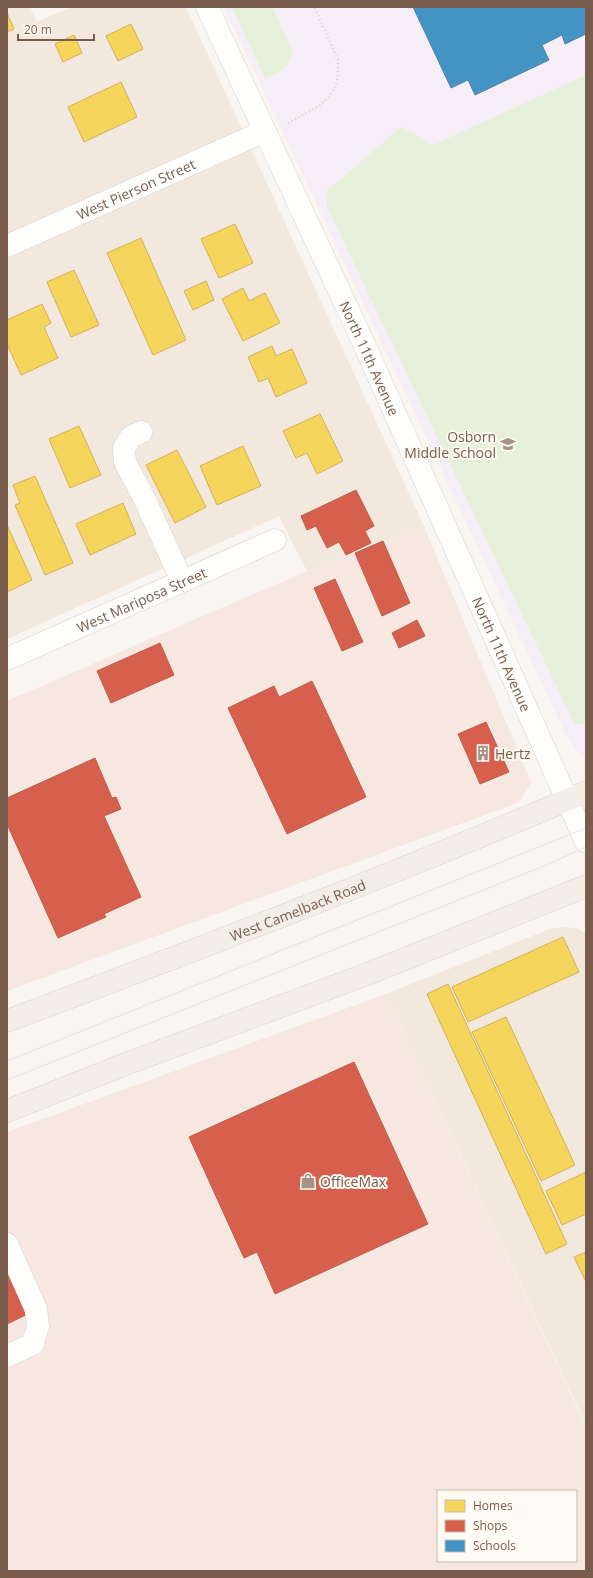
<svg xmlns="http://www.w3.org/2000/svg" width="593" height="1578" font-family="'Open Sans',sans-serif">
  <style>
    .residential { fill: #f2e8de }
    .commercial { fill: #f6e8e1; fill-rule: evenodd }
    .education { fill: #f6eef6 }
    .green { fill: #e7f0db }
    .homes { fill: #f6d55c; stroke: #d1b158 }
    .shops { fill: #d6604d; stroke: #ba5f4d }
    .schools { fill: #4393c3; stroke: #5482a0 }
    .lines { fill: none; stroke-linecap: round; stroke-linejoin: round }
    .minor-casing { stroke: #d7d1cb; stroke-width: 23 }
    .major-casing { stroke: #dad1cc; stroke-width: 23 }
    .path { stroke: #dcd5d0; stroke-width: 2.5; stroke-dasharray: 1 3; stroke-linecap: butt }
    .minor { stroke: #fefefd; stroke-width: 22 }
    .major { stroke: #f3eee8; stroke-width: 22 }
    .tram { stroke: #e6e3e7; stroke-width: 1 }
    .labels { text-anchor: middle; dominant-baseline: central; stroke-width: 4; stroke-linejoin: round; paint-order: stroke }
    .street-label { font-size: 14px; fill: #7a5c4d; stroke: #fffaf3 }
    .poi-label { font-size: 14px; fill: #7a5c4d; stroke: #fffaf3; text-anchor: start }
  </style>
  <rect width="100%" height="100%" fill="#f9f5f0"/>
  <path class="residential" d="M7 7H30L37 22 72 7H186L423 524 307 571 279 516 7 639Z
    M566 927 578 929 586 934V1425L386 994 550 929Z"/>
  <path class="commercial" d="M423 524 531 782 520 802 7 991V701L307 571Z
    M386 994 586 1427V1571H7V1132ZM438 1491H576V1561H438Z"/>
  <path class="education" d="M224 7H586V758L576 751 567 737Z"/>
  <path class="green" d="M232 7H272L293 52C286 71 284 70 265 78Z
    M586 75V723L575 725 327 207 326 192 401 127 433 145Z"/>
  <path class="homes" d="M7 13 14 29 7 32Z
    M131 24 143 49 118 61 106 36Z
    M74 35 82 53 63 62 55 44Z
    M121 82 137 117 84 142 68 107Z
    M235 224 253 263 219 278 201 239Z
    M141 238 186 340 153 355 107 253Z
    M74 270 99 325 71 337 47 282Z
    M206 281 214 300 193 310 184 291Z
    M243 288 249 301 265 293 280 323 243 341 222 299Z
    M42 304 51 323 44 327 58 358 21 375 7 344V320Z
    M272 346 276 356 292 349 307 383 276 397 268 378 259 382 248 357Z
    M320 414 343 461 317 474 307 453 296 458 283 431Z
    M79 426 101 475 70 488 49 439Z
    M243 446 261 486 217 505 200 466Z
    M177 450 206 507 175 523 146 465Z
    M35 476 73 563 45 575 15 505 20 503 13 485Z
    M123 503 136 534 90 555 76 524Z
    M7 525 32 580 7 592Z
    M563 937 579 972 468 1022 452 987Z
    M448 984 567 1244 546 1254 427 994Z
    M506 1017 575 1165 541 1181 472 1032Z
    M586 1172V1214L562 1225 546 1191Z
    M586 1252V1282L574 1257Z"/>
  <path class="shops" d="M356 490 374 526 365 531 371 543 346 555 339 542 327 548 316 526 307 530 301 516Z
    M383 541 410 603 382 616 355 553Z
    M335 579 363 642 342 651 314 588Z
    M417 620 425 636 399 648 392 633Z
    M160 643 174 675 111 703 97 671Z
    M312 681 366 797 287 834 228 708 274 686 279 697Z
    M486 722 509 772 480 784 458 734Z
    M95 758 112 798 116 797 121 809 104 816 141 897 104 914 106 917 58 938 7 824V798Z
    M354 1062 428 1224 275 1294 257 1252 244 1258 189 1137Z
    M7 1268 32 1312 7 1324Z"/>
  <path class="schools" d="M413 7H586V34L565 44 562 35 542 45 549 60 475 95 468 80 451 88Z"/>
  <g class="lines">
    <g class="minor-casing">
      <g id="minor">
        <path id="s1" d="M207 7 364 344 586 842"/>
        <path id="s2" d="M7 246 265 131"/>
        <path d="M141 432 131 437 124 448 125 462 145 500 182 581"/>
        <path id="s3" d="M7 659 275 540"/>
        <path d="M7 1244 36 1309 38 1326 33 1344 7 1356"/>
      </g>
    </g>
    <g class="major-casing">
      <g id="major">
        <path id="s4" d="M7 1021C201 948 395 874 586 792"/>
        <path d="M7 1111 118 1067 375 971 586 886"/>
      </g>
    </g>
    <path class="path" d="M288 123 319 106 329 97 336 86 338 76V60L314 7"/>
    <use href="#minor" class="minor"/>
    <use href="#major" class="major"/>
    <path class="tram" d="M7 1061 586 828
      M7 1080 544 866 586 847"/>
  </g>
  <defs>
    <g id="school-bare" transform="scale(1.2)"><path d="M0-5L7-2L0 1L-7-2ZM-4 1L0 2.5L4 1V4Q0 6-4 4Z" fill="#a69286" stroke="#fffaf3" stroke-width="2.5" paint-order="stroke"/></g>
    <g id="building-bare" transform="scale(1.2)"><path d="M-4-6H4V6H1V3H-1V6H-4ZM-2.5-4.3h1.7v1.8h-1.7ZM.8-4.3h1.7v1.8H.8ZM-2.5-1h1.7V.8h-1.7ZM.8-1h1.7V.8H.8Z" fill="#a69286" stroke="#fffaf3" stroke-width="2.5" paint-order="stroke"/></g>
    <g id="shop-bare" transform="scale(1.2)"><path d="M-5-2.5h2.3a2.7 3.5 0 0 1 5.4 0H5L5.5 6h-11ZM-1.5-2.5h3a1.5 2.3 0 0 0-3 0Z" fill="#a69286" stroke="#fffaf3" stroke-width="2.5" paint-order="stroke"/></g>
  </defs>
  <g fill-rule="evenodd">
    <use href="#school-bare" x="508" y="444"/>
    <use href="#building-bare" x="483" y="753"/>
    <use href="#shop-bare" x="308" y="1181"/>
  </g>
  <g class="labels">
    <g class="street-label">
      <text stroke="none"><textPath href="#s2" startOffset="141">West Pierson Street</textPath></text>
      <text stroke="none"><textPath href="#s1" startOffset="387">North 11th Avenue</textPath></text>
      <text stroke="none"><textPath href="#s3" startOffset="147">West Mariposa Street</textPath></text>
      <text stroke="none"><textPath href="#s1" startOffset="711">North 11th Avenue</textPath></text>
      <text stroke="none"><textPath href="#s4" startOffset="311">West Camelback Road</textPath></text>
    </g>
    <g class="poi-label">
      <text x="496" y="436" text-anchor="end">Osborn<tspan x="496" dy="16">Middle School</tspan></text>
      <text x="495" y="753">Hertz</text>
      <text x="320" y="1181">OfficeMax</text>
    </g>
  </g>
  <rect width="593" height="1578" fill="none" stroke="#7a5c4d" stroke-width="16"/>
  <rect x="437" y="1490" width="140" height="72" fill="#fffaf3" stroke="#cabbb1"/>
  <rect x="445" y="1500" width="20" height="12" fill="#f6d55c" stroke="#cabbb1"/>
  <text x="473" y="1510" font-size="12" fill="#7a5c4d">Homes</text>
  <rect x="445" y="1520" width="20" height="12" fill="#d6604d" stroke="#cabbb1"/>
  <text x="473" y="1530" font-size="12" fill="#7a5c4d">Shops</text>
  <rect x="445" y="1540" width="20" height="12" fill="#4393c3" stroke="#cabbb1"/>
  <text x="473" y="1550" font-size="12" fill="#7a5c4d">Schools</text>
  <path d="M18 34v6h76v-6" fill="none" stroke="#7a5c4d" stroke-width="2"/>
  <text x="24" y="34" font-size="12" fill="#7a5c4d" stroke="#fffaf3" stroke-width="3" paint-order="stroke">20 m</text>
</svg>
